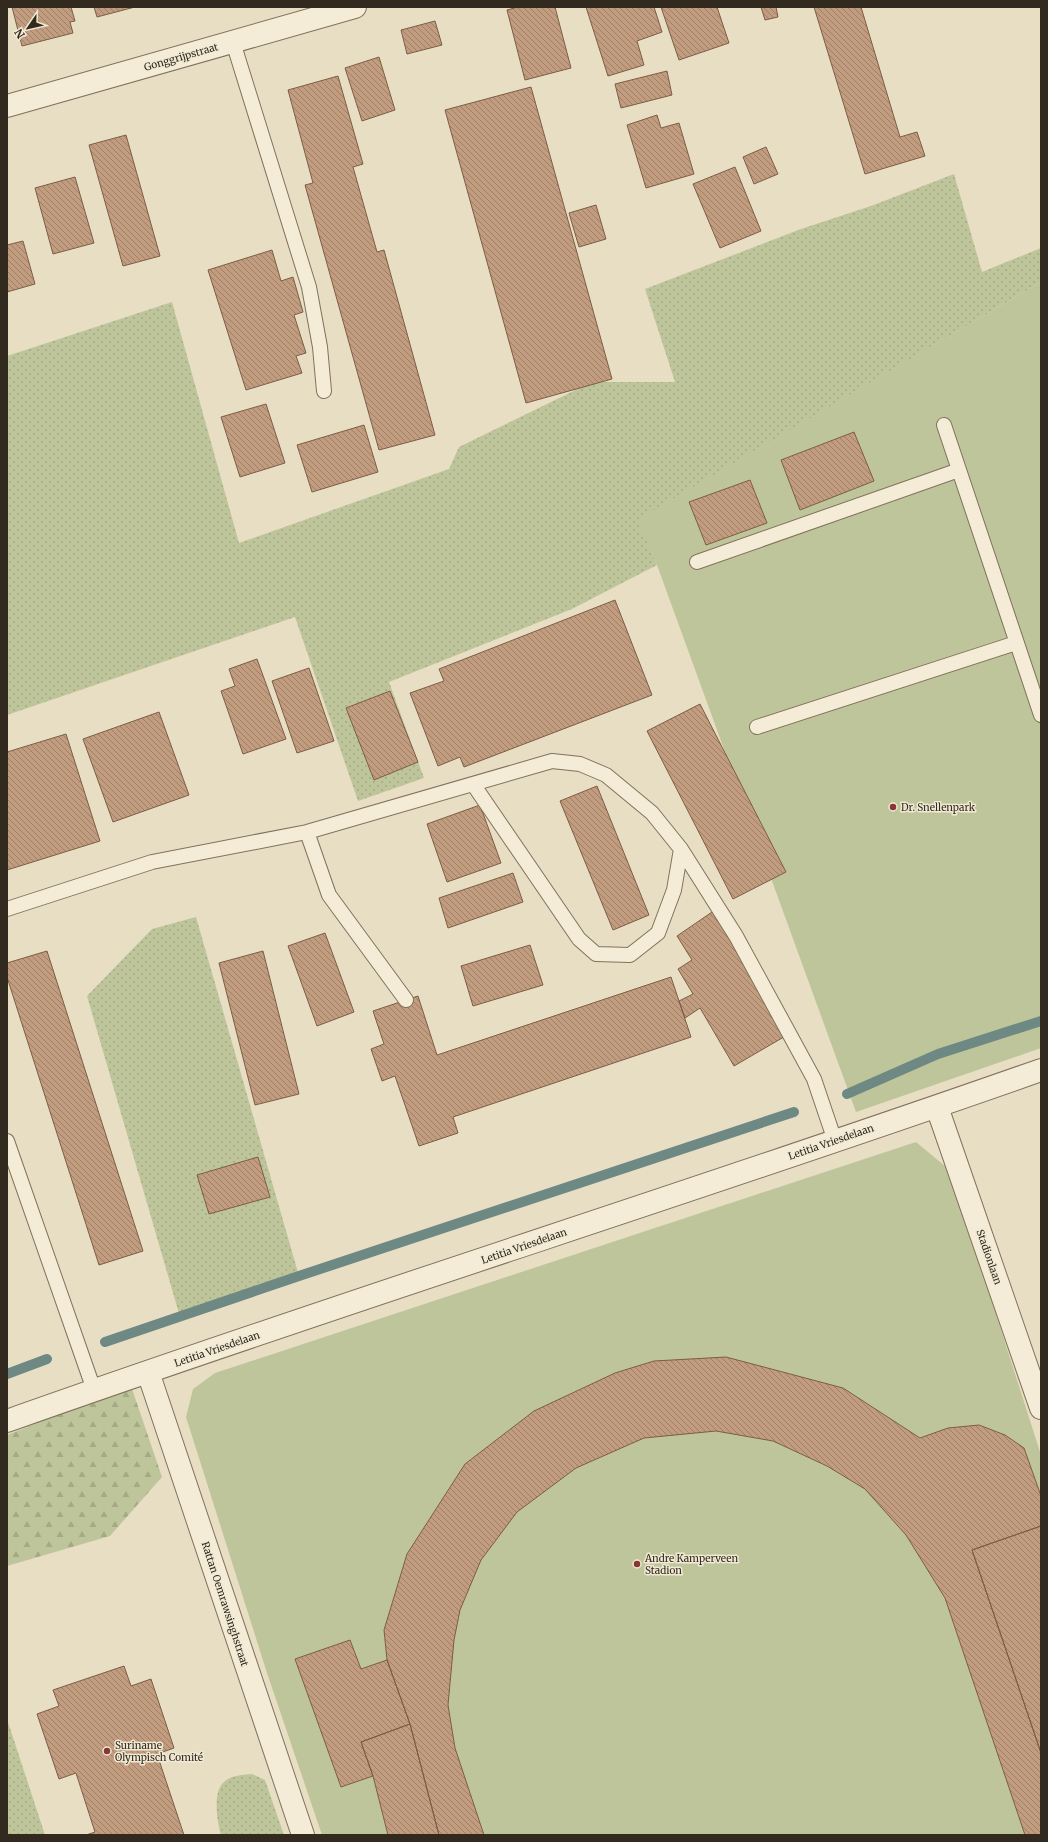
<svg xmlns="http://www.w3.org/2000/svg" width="1048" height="1842" font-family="Merriweather,serif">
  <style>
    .grass { fill: url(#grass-dots) }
    .forest { fill: url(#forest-firs) }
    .garden { fill: #bfc59a }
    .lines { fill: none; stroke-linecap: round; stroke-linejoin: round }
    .stream { stroke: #6e8983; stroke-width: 10 }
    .building { fill: url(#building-back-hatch); stroke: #7d5d46 }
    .lane-casing { stroke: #81715d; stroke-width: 16 }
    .street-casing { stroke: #81715d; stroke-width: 24 }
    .lane { stroke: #f4ecd7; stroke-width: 14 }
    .street { stroke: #f4ecd7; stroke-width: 22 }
    .poi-dot { fill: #883635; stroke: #f0e9d3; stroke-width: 1.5 }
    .labels { text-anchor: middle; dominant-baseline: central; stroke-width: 3; stroke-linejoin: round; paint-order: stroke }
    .street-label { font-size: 10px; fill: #32291f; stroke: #f0e9d3 }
    .poi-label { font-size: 10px; fill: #32291f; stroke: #f0e9d3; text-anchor: start }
  </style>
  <defs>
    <pattern id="grass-dots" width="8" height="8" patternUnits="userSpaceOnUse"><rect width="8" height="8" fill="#bfc59a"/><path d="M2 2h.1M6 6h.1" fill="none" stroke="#a5a984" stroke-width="1.8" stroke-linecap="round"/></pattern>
    <pattern id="forest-firs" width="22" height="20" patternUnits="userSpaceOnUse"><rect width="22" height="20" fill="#bfc59a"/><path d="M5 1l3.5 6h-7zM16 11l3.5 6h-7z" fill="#a5a984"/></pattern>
    <pattern id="building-back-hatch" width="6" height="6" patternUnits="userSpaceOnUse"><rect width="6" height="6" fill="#c29c7f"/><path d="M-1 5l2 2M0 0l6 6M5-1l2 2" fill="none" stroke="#9e7f67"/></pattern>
  </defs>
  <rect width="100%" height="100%" fill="#e8dec4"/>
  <path class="grass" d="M954 174 982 272 1041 248V282L638 520 657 565 572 609 389 682 424 778 358 801 295 617 7 715V356L172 302 239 543 449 469 459 447 592 382H675L645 289 801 229 871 206Z
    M196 917 299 1276 180 1317 87 996 152 929Z
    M7 1719 45 1835H7Z
    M252 1774 265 1780 284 1835H221C217 1822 212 1790 225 1781 233 1775 242 1775 252 1774Z"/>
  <path class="forest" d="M131 1386 162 1477 110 1536 7 1566V1435Z"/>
  <path class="garden" d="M1041 282V1048L856 1112 657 565 637 520Z
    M916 1142 945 1166 980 1264 1041 1455V1835H322L267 1673 186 1417 193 1389 215 1373Z"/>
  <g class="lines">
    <path class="stream" d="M847 1094 938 1054 1041 1021
      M105 1342 299 1276 794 1112
      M7 1374 47 1359"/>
  </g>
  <path class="building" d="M12 7H71L75 21 70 22 73 33 22 46Z
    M94 7H135L97 17Z
    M518 7H555L571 68 525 80 507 10Z
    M586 7H654L662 32 637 41 644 65 608 76Z
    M661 7H717L729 43 679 60Z
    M761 7H776L778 17 765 20Z
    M814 7H861L900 137 917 132 925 156 865 174Z
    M435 21 442 45 407 54 401 30Z
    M379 57 395 110 362 121 345 68Z
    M667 71 672 95 621 108 615 84Z
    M338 76 363 164 353 167 377 252 384 250 435 435 379 450 305 185 313 183 288 90Z
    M531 87 612 379 526 403 445 110Z
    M657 115 661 128 679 123 694 174 646 188 627 125Z
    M126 135 160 256 123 266 89 145Z
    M766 147 778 174 754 184 743 157Z
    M735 167 761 231 720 248 693 184Z
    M75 177 94 243 53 254 35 188Z
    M596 205 606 239 579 247 569 213Z
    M23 241 35 284 7 292V245Z
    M272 250 281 281 293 277 303 312 294 315 306 353 296 356 302 373 246 390 208 270Z
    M266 404 285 463 240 477 221 417Z
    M364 425 378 472 312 492 297 445Z
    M854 432 874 481 800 510 781 460Z
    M750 480 767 523 706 545 689 502Z
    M615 600 652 695 464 767 460 757 438 766 410 693 444 681 439 669Z
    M257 659 286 739 243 754 221 691 235 686 229 669Z
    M309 668 334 741 297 753 272 681Z
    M390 691 418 762 374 780 346 708Z
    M700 704 786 872 733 899 647 731Z
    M159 712 189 795 113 822 83 739Z
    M66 734 100 841 7 870V752Z
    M597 786 649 915 613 930 560 801Z
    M480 805 501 863 447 882 427 824Z
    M513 873 523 902 448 928 439 898Z
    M715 910 789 1034 734 1066 700 1008 685 1018 679 1001 693 994 678 969 692 960 677 936Z
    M325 933 354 1012 317 1026 288 946Z
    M530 945 543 985 473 1006 461 966Z
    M47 951 143 1251 99 1265 7 977V963Z
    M263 951 299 1094 255 1105 219 963Z
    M671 977 691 1037 453 1117 458 1133 419 1146 395 1076 382 1081 371 1049 384 1044 373 1011 418 996 437 1055Z
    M258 1157 270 1197 209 1214 197 1175Z
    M726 1357 843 1388 920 1438 948 1428 979 1425 1005 1435 1024 1448 1041 1496V1526L972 1550 1041 1753V1835H1025L945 1598 906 1535 865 1489 827 1466 773 1441 716 1431 644 1438 576 1468 517 1512 481 1560 460 1610 454 1640 448 1705 455 1748 484 1835H439L410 1724 387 1660 384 1630 407 1554 465 1464 534 1411 615 1373 654 1361Z
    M1041 1526V1753L972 1550Z
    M350 1640 361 1669 387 1660 410 1724 361 1742 373 1776 341 1787 295 1659Z
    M124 1666 131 1686 151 1679 174 1748 157 1754 184 1835H86L95 1832 76 1773 59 1779 37 1714 59 1706 53 1690Z
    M410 1724 439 1835H388L373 1776 361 1742Z"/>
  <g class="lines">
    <g class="lane-casing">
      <path id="lane" d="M233 42 309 287 320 347 324 391
        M944 425 1041 715
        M697 562 959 470
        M757 727 1016 643
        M473 784 579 939 596 954 630 955 658 933 674 890 681 849
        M307 832 329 895 406 1000
        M7 909 152 862 307 832 552 761 580 764 606 775 652 813 681 849 736 936 814 1079 835 1141
        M7 1141 94 1390"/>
    </g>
    <g class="street-casing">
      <path id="street" d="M7 106 355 7
        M937 1107 1041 1408
        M148 1372 303 1835
        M7 1421C350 1299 698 1191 1041 1070"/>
    </g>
    <use href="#lane" class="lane"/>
    <use href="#street" class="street"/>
  </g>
  <g class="poi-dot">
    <circle cx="893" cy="807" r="4"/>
    <circle cx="637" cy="1564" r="4"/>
    <circle cx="107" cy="1751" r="4"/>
  </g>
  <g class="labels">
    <g class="street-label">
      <text transform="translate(181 57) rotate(-16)">Gonggrijpstraat</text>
      <text transform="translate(831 1142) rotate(-19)">Letitia Vriesdelaan</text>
      <text transform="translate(524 1246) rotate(-19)">Letitia Vriesdelaan</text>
      <text transform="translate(989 1257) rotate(71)">Stadionlaan</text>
      <text transform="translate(217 1349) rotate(-19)">Letitia Vriesdelaan</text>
      <text transform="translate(225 1604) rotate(72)">Rattan Oemrawsinghstraat</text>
    </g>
    <g class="poi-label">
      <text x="901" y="807">Dr. Snellenpark</text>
      <text x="645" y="1558">Andre Kamperveen<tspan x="645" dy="12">Stadion</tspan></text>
      <text x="115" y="1745">Suriname<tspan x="115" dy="12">Olympisch Comité</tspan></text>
    </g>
  </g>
  <rect width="1048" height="1842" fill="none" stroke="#32291f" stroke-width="16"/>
  <g transform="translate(28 28) rotate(236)" stroke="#f0e9d3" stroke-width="3" paint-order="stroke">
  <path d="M0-3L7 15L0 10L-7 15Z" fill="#32291f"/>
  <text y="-6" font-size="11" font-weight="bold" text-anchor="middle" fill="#32291f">N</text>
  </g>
</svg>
